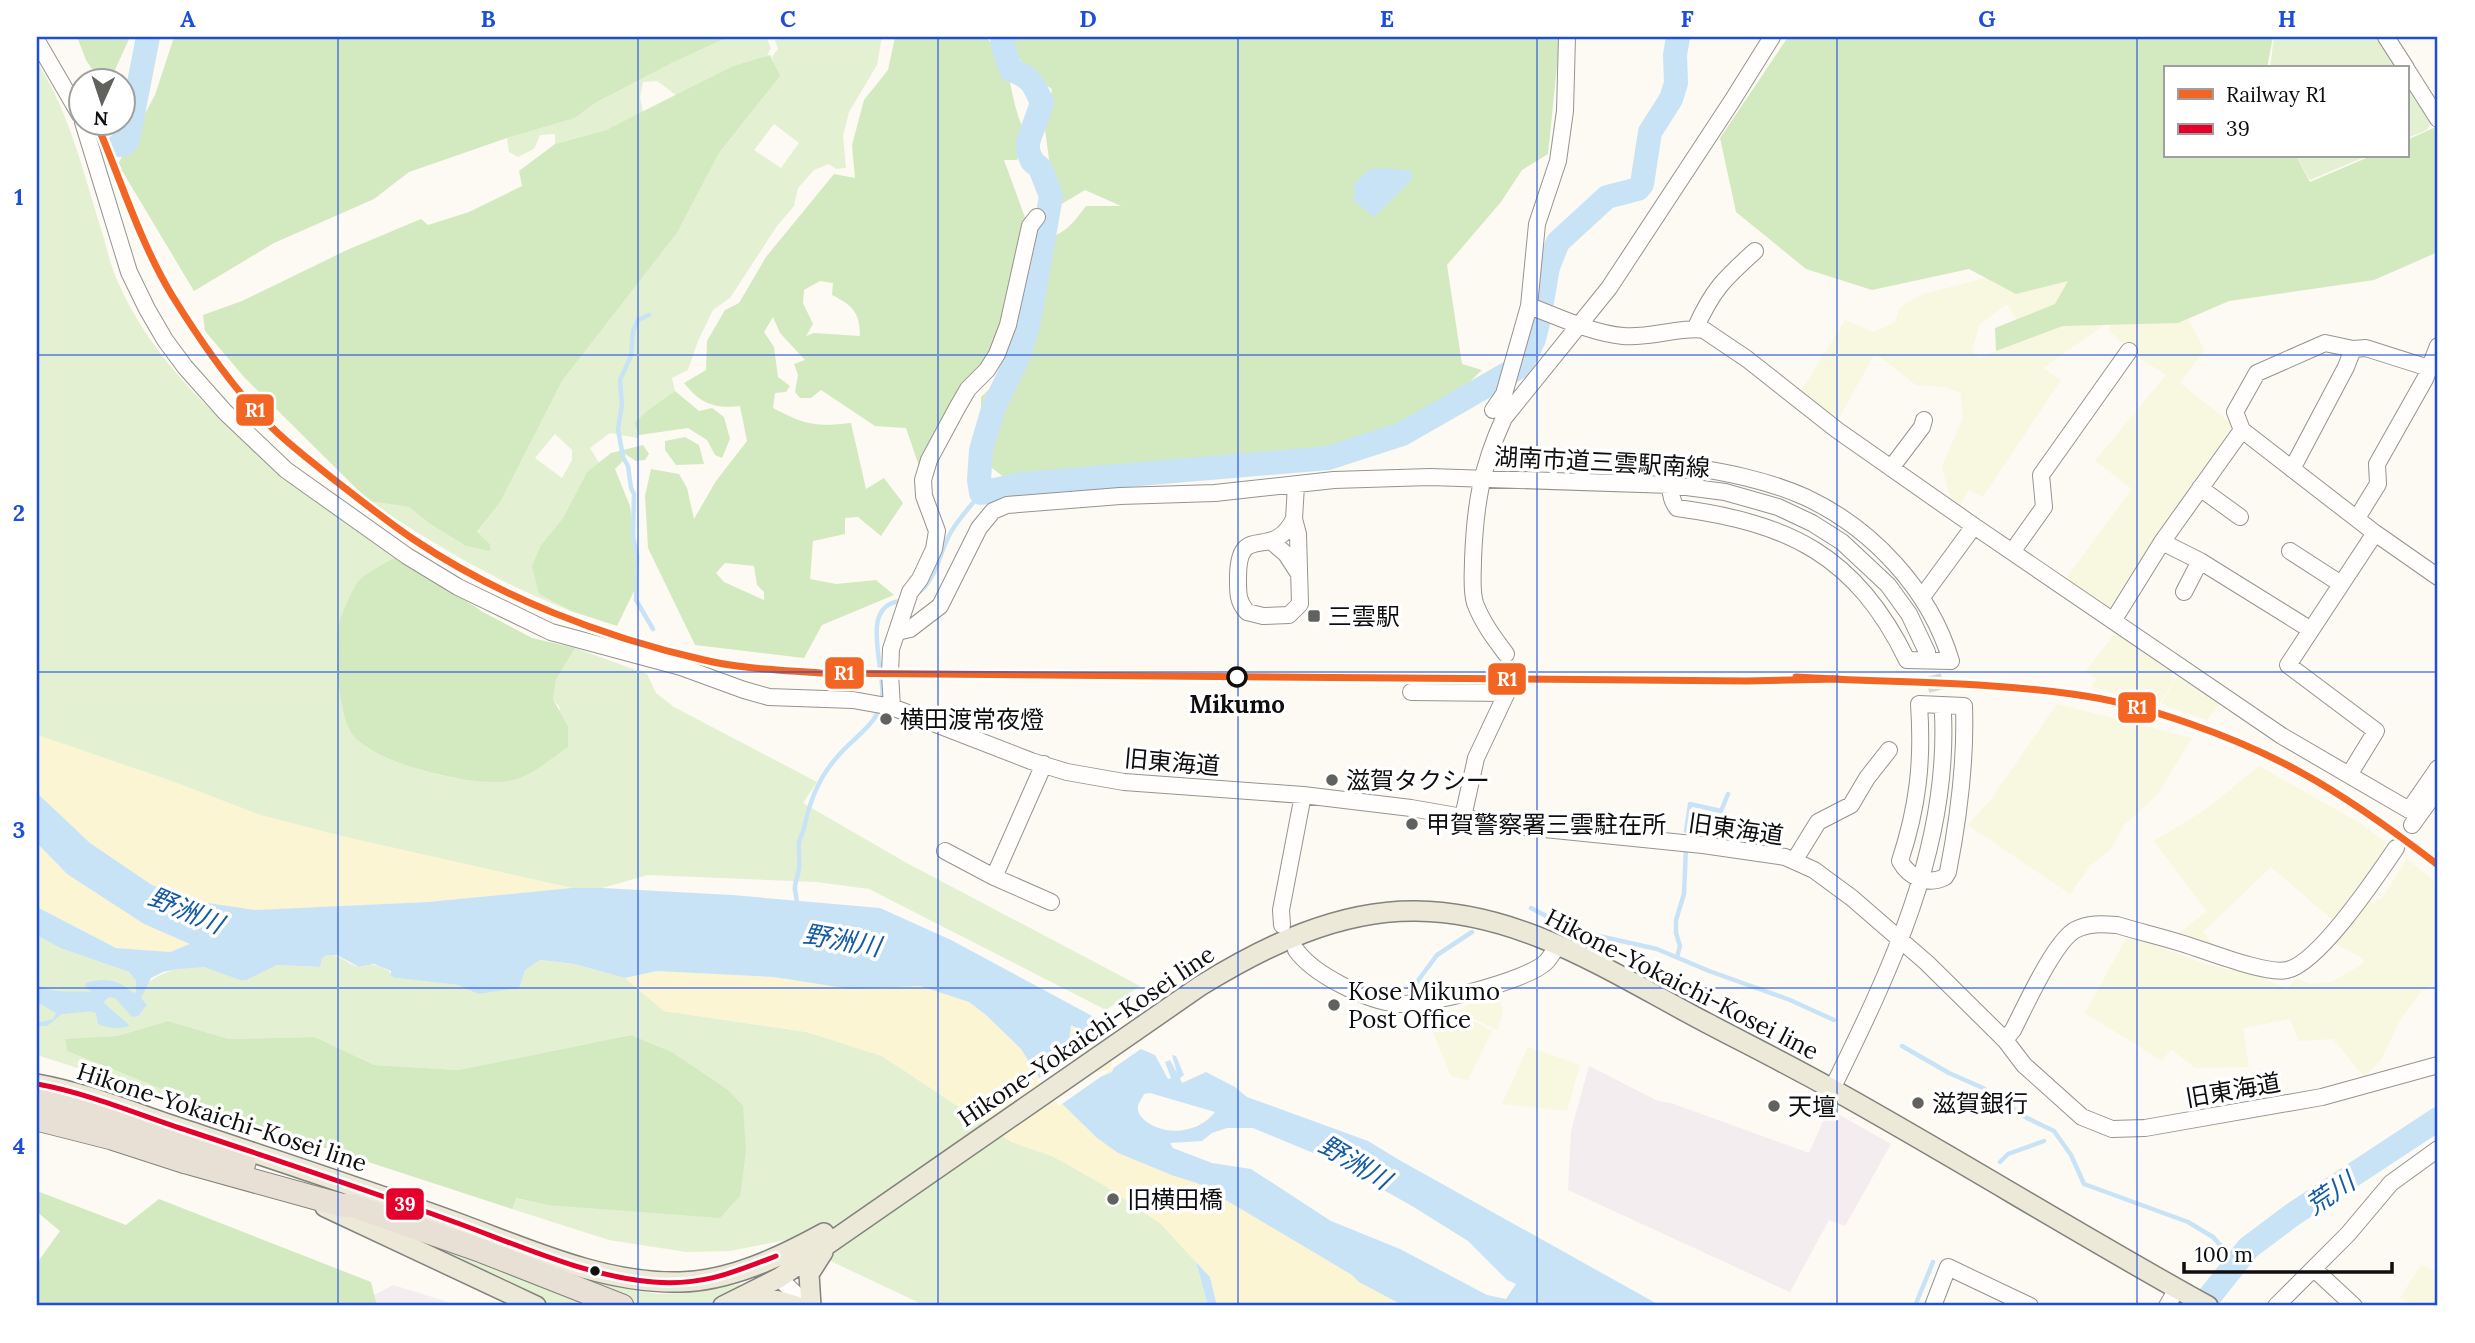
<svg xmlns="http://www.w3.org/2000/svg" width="2475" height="1343" font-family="Lora,'Noto Sans JP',serif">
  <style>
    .industrial { fill: #f3edef }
    .farmland { fill: #f8f7df }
    .green { fill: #e3f1d2; fill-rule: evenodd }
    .forest { fill: #d3e9c0; fill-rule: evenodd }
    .sand { fill: #fbf5d4 }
    .water { fill: #c9e3f6; fill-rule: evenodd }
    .pier { fill: #fcfaf2 }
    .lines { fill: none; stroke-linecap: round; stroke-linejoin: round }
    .stream { stroke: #c9e3f6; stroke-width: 4.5 }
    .river { stroke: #c9e3f6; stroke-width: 24 }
    .minor-tunnel { stroke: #d8d7d0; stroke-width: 16; stroke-dasharray: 16 8; stroke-linecap: butt }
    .minor-casing { stroke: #959491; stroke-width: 18 }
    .major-casing { stroke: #82827e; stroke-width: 22 }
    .highway-casing { stroke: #82827e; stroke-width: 25 }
    .minor { stroke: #fffefd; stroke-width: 16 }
    .major { stroke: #ede9d8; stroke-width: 19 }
    .highway { stroke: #e9e0d5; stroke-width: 23 }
    .bus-1-casing { stroke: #fff; stroke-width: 10 }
    .bus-1 { stroke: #e4002b; stroke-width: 5 }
    .rail-1-casing { stroke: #fff; stroke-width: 12 }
    .rail-1 { stroke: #f26522; stroke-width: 7 }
    .grid { fill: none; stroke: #1d4ed8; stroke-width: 2; stroke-opacity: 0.55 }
    .poi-dot { fill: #61615e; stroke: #fff; stroke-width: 2.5 }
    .stop-dot { fill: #fff; stroke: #0e0e0e; stroke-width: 3.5 }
    .bus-dot { fill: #0e0e0e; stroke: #fff; stroke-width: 2.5 }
    .labels { text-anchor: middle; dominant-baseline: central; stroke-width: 7; stroke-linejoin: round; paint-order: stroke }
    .street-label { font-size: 24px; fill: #0e0e0e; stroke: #fff }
    .poi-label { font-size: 24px; fill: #0e0e0e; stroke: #fff; text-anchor: start }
    .stop-label { font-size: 24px; font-weight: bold; fill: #0e0e0e; stroke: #fff }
    .water-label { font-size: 26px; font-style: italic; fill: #155ba2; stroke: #fff }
    .line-badge { stroke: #fff; stroke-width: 2.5 }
    .badge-label { font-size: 19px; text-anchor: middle; font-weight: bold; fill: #fff }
    .neatline { fill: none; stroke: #1d4ed8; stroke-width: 2.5 }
    .grid-label { font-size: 23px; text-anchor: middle; font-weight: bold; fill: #1d4ed8 }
  </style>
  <rect width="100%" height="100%" fill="#fcfaf2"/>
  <path class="industrial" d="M1589 1066 1658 1101 1671 1103 1809 1153 1825 1117 1824 1106 1891 1144 1845 1226 1829 1220 1790 1292 1568 1190 1571 1131Z
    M393 1285 461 1306H354Z"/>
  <path class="farmland" d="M1989 277 2076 278 2062 304 2019 324 2007 304 1979 325 1972 351 1979 358 2075 320 2110 321 2043 368 2061 380 1983 497 1969 490 1960 505 1950 498 1942 466 1963 418 1961 393 1944 387 1916 385 1875 353 1838 420 1800 393 1845 320 1873 332 1895 322 1900 308 1920 295Z
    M2186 314 2204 350 2180 383 2232 424 2231 437 2166 527 2111 609 2104 611 2065 580 2132 489 2095 461 2166 375 2141 359 2108 330 2114 320Z
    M2116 632 2173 673 2171 676 2175 679 2159 704 2091 687 2097 679 2086 671Z
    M2177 677 2221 703 2207 720 2161 704Z
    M2057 704 2192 738 2157 795 2124 825 2110 850 2090 866 2070 894 1968 825 1992 798Z
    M2259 766 2358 822 2389 845 2333 920 2271 867 2203 932 2215 946 2175 936 2207 911 2154 841 2205 810Z
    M2407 859 2438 884V983L2422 991 2400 1020 2381 1060 2364 1077 2333 1039 2299 1041 2290 1019 2243 1028 2249 1067 2195 1068 2171 1049 2162 1061 2085 1013 2128 935 2205 964 2230 970 2235 965 2287 989 2296 978 2311 984 2332 982 2364 963 2363 958 2333 943 2369 900 2374 903 2377 898 2381 900Z
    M1499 997 1503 1010 1498 1030 1457 1011 1468 1005Z
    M1453 1010 1492 1031 1468 1080 1451 1076 1428 1020 1429 1014Z
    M1528 1047 1580 1065 1567 1111 1502 1104Z
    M2421 1265 2438 1272V1306H2417L2400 1298Z"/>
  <path class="green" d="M728 37H766L771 48 767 56 733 66 676 95 657 81 643 82 640 97 643 112 606 130 555 144V134L540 135 534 149 518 157 509 152 507 138 575 118 595 103 672 63Z
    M798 37H882L877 65 849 112 843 136 846 168 836 169 829 164 814 170 798 188 794 206 777 226 730 298 713 310 698 341 688 370 672 378 675 391 648 410 634 423 639 435 637 438 610 433 590 448 599 463 587 472 563 518 541 545 539 594 571 611C499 583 434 545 369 501L409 507 430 524 466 546 490 544 477 533 500 501 562 381 677 233 719 153 779 77 772 57 778 49 775 40ZM774 124 799 143 781 168 754 150ZM555 434 572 450V460L562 478 535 458Z
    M2274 37H2378L2398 68H2270Z
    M37 62C71 115 84 176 103 235 107 250 111 266 117 280 170 402 295 481 398 556L340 620 338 675 345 718 367 747 420 770 453 778 508 781 532 772 560 708 553 699 556 680 575 648 647 674 656 693 674 707 817 782 803 803 905 862 1140 986 1106 1010 869 889 816 882 648 875 602 888H571L341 836 260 815 174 782 37 735Z
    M2407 81 2432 120 2427 130 2407 138Z
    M2296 156H2367L2310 180Z
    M37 935 60 948 129 972 136 981V992C155 975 176 965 203 967 215 968 229 976 240 980H245L277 965 320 967 322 957C338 949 345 965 360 967 363 967 367 965 371 965 381 965 390 971 396 978L458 985 478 994 539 960 574 964 625 978 664 1011 807 1032 882 1056 1012 1142 1052 1156 1104 1185 1161 1224 1196 1262 1208 1306H926L786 1240 730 1251 686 1252 609 1240 512 1209 515 1198 548 1205 727 1089 672 1052 631 1035 458 1070 374 1065 315 1037 229 1039 168 1021 117 1036 65 1040 67 1051 236 1119 37 1055Z
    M365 1217 490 1241 617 1287 658 1294 685 1293 740 1284 744 1292 710 1306H546L532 1302Z"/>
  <path class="forest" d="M77 37H130L114 72 92 69 86 60Z
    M174 37H728L672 63 595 103 575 118 507 138 409 172 374 199 274 243 194 291 118 164 155 95Z
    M895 37H985C1009 55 1009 85 1017 112 1019 120 1025 131 1025 139 1025 145 1019 154 1017 160H1004L1027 223 1014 281 1017 331 983 367 920 469 906 428 875 426 821 390 811 398H800L795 392 798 375 794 364 805 360 780 333 773 317 764 332 774 347 778 377 790 386 786 392 775 393 773 408C805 425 816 427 851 423L866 489 884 478 903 503 881 536 858 517 845 518V534L813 541 810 579 836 584 876 580 894 595 822 625 804 658 695 645 648 548 645 496 651 469 679 474 687 488 694 519 716 481 747 441 740 406C714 409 700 403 684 383L706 370 707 341 725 310 739 303 766 257 834 174 855 178 852 145 864 100 888 70ZM820 281 833 283 832 295C852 305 860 312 860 336L814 333 806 336 813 324 803 303 804 290ZM725 563 754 566 757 585 764 592V600L724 582 716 573Z
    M1007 37H1560L1548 154 1522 170 1501 202 1447 265 1462 364 1482 370 1434 416 1401 437 1360 451 1060 480 1010 482 978 457 973 444 981 416V397L1001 378 1021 342 1025 296 1035 242C1064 234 1068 230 1086 206H1121L1085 190 1060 205 1052 181 1045 130 1052 89 1029 74Z
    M1788 37H2273L2267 68H2165V156H2296L2310 182 2371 156H2407V140L2438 126V252L2374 280 2229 301 2178 323 2063 326 1996 351 1995 328 2055 304 2068 281 2016 294 1969 269 1872 290 1806 269 1736 212 1720 138Z
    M770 55 780 76 719 153 677 233 562 381 500 502 477 532 490 544V551L466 546 430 524 409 507 369 501 244 377 205 331 203 315 242 301 347 250 421 219 428 225 469 212 522 186 519 171 555 144 606 130 733 66Z
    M675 391 699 411 712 408 724 417 730 439 722 458 715 455 707 440 688 428 639 435 634 423 648 410Z
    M685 437 699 445 704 464 676 465 665 450V441Z
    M643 445 649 454 645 460 636 461 625 454 623 461 615 469 630 506 636 547 635 589 617 626 571 611 539 594 532 566 541 545 563 518 587 472 611 453Z
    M398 556 483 612 532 638 575 648 556 680 553 699 568 727V747C550 759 530 778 508 781 472 787 376 764 353 735 337 714 334 646 340 620 342 613 353 588 358 582 365 573 387 562 398 556Z
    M168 1021 229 1039 315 1037 374 1065 458 1070 631 1035 672 1052 727 1089 743 1106 746 1151 740 1196 720 1218 548 1205 516 1198 512 1209 236 1119 67 1051 65 1039 117 1036Z
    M37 1191 126 1225 159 1199 371 1282 377 1306H37V1263L60 1231 37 1212Z"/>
  <path class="sand" d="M37 735 174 782 260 815 341 836 571 888 428 902 255 910 195 901 152 885 90 843 43 801 37 793Z
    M37 843 67 874 144 924 191 944 170 952 116 948 37 907Z
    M657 971 774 977 850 989 920 986 969 1002 986 1015 1021 1049 1045 1087 1097 1138 1118 1153 1174 1176 1197 1183 1352 1275 1359 1282 1404 1306H1217L1210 1277 1161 1224 1104 1185 1052 1156 1012 1142 882 1056 807 1032 664 1011 625 978Z
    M1071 1025 1111 1047 1116 1062 1112 1072 1103 1076 1073 1064 1068 1050Z"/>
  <path class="water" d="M1387 168 1412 171 1411 180 1374 217 1354 201V184L1369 169Z
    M37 793 90 843 152 885 195 901 255 910 428 902 571 888H602L732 895 880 908 951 940 1094 1017 1098 1028 1103 1033 1155 1055 1168 1079 1171 1078 1165 1062 1170 1060 1177 1073 1172 1055 1176 1056 1184 1075 1180 1078 1182 1083 1206 1072 1235 1087 1247 1097 1368 1141 1401 1161 1661 1306H1404L1359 1282 1352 1275 1197 1183 1174 1176 1118 1153 1097 1138 1045 1087 1021 1049 986 1015 969 1002 920 986 850 989 774 977 657 971 625 978 574 964 540 960 525 970 519 988 478 994 458 985 396 978 391 976V971L374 964 359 967 337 955H327L322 958 320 967 277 965 246 980H240L204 967 178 969 163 972 151 978 141 998 147 1005 138 1016 132 1017 115 998 110 997 105 1000 104 1003 128 1024 129 1026C119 1030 107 1028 98 1024L96 1013C87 1009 72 1015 62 1014L47 1026H37V1023L53 1019 56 1013 37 1002V985C60 995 68 990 91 992L85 986 86 983C104 977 120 980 133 993L136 992V981L129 972 60 948 37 935V907L116 948 170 952 190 944 144 924 67 874 37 843ZM1071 1025 1111 1047 1116 1062 1112 1072 1103 1076 1074 1064 1068 1050ZM1150 1093 1215 1112C1200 1132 1167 1137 1147 1122 1143 1119 1138 1114 1138 1109 1137 1104 1142 1099 1144 1094ZM1227 1128H1253L1330 1160 1412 1206 1468 1241 1507 1280 1516 1284 1506 1299 1487 1295 1400 1249 1331 1221 1251 1169 1212 1163 1173 1148 1170 1143 1202 1141 1212 1133Z
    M1196 1262 1210 1277 1217 1306H1208Z"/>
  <path class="pier" d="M1108 1031 1145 1046 1059 1106 1036 1080 1074 1055 1076 1061 1098 1072 1110 1069 1112 1062 1108 1049 1095 1040Z"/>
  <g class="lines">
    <path class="stream" d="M649 315 638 320 633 331 631 356 620 380 622 405 618 429 623 457 628 466 631 488 634 494 633 536 637 556 636 600 653 629
      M917 594C937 579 939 553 951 532 959 518 971 506 981 493
      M1686 831 1690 804 1721 811 1728 794
      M797 906C797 900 796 895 795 890 794 884 798 876 799 869 800 860 798 851 799 842 800 837 803 833 804 828 810 800 819 777 838 756 851 740 872 728 880 708 892 681 853 604 902 601
      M1531 908 1572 930 1657 949 1709 971 1790 1000 1834 1020
      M1677 957 1680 946 1676 933V920L1684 894 1686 847
      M1414 986 1437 955 1472 932
      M1902 1046 1949 1073 1983 1088 2027 1118 2054 1131 2071 1155 2084 1184 2188 1222 2213 1237 2236 1263
      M2000 1162 2008 1154 2044 1141
      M1915 1306 1933 1262"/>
    <path class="river" d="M1002 37 1003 47 1011 70C1031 77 1034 84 1042 103L1028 142V151L1032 161 1040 168 1051 196 1029 321 1020 352 993 409 981 450 979 480 981 493 1022 484 1328 458 1402 434 1521 366 1534 339 1539 319
      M119 145 125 143 128 139 148 37
      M1542 302 1548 267 1558 242 1607 197 1638 189 1642 184 1650 132 1671 99 1676 83 1675 55 1678 37
      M2202 1306 2248 1248 2292 1215 2438 1119"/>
    <path class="minor-tunnel" d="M1927 652 1943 714
      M2396 848 2412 825"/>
    <g class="minor-casing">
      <path id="minor" d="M1567 37 1565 111 1558 161 1537 224 1529 306C1559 317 1591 333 1623 336 1648 339 1683 326 1704 330L1747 359 1837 430 1974 526 2282 736 2409 810 2438 768
        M2386 37 2406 68
        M37 41 80 115
        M2407 70 2438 119
        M83 122 129 272 147 309 165 340 185 367 225 412 286 470 407 556 458 587 551 632 681 667 744 690 769 697 853 700 892 707 1031 761 1067 772 1124 782 1303 795 1411 808 1514 826 1703 845 1785 857 1814 870 1852 898 1927 963 2005 1040 2024 1065 2082 1117 2112 1129 2145 1128 2322 1097 2438 1065
        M1695 329C1713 289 1724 279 1755 251
        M2353 349 2366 348 2429 368
        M1493 410 1504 394 1529 306
        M1685 466C1725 472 1767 480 1805 497 1872 528 1930 590 1951 661L1907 660C1856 555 1789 523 1677 508 1668 496 1669 480 1677 468Z
        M1891 468 1922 427 1924 420
        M2292 469 2346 367 2353 349 2325 343 2257 373 2235 412 2242 430 2375 533 2438 577
        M2200 488 2240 517
        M2357 518 2378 484 2377 464 2425 379 2438 346
        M1294 519C1271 564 1237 518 1238 581 1238 594 1238 602 1247 612L1263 616 1289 615 1300 604 1298 534 1294 519 1296 485
        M1272 542 1286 554 1299 574
        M2162 542 2200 561 2311 630
        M2290 551 2341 584
        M2012 552 2044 507 2041 475 2129 351
        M2184 592 2200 561
        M1922 597 1974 526
        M2113 621 2162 542 2242 430
        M897 632 910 629 940 606 979 528 993 511 1007 505 1120 496 1215 493 1334 480 1430 477 1671 485 1725 492 1778 507 1812 523 1842 542 1888 585 1909 614 1927 652
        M1506 654C1494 638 1482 622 1475 603 1471 590 1473 573 1473 560 1475 506 1481 468 1504 418L1609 288 1732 101 1772 37
        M1411 692 1507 693
        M1919 704 1964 706C1966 762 1959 816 1948 872L1945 877C1927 886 1909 877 1900 861 1918 806 1923 762 1919 704Z
        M892 707 890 674 891 649 910 592 920 579 934 549 937 531 924 496 923 480 929 460 957 408 968 389 987 370 997 354 1008 325 1030 226 1037 217
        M2349 775 2376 731 2288 665 2375 533
        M1463 817 1476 758 1510 686
        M2412 825 2438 789
        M945 851 994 877 1051 902
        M1794 861 1818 822 1851 805 1867 778 1889 750
        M994 877 1044 764
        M1282 925 1281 910 1303 795
        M1296 950C1314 975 1367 1001 1398 1004 1425 1006 1527 981 1546 962 1550 958 1554 951 1558 945
        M2005 1040 2013 1030C2025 1007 2054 942 2075 930 2089 923 2102 924 2117 925 2140 932 2162 937 2184 944 2207 951 2267 975 2287 970 2319 963 2377 876 2396 848
        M1832 1089C1890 971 1949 849 1943 714
        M2314 1269 2354 1306
        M779 1278 808 1306
        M1933 1306 1948 1267 2030 1306
        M2167 1306 2177 1289
        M2276 1306 2348 1234 2391 1183 2438 1149"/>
    </g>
    <g class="major-casing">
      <path id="major" d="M37 1084C88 1093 139 1115 189 1131 278 1161 367 1190 455 1222 526 1248 603 1284 680 1282 730 1281 780 1257 824 1233
        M325 1207 536 1306
        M743 1296 768 1298 796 1306
        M723 1306 779 1278 1200 986C1265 946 1338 910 1416 911 1524 912 1615 975 1707 1023 1749 1045 1791 1066 1832 1089 1958 1159 2081 1236 2208 1306
        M811 1306 809 1274 823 1252"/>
    </g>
    <g class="highway-casing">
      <path id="highway" d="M37 1099 163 1135 244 1163
        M37 1119 112 1138 186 1162 341 1205 354 1206 482 1251 622 1306"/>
    </g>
    <use href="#minor" class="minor"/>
    <use href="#major" class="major"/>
    <use href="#highway" class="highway"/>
    <g class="bus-1-casing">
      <path id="bus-1" d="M37 1084C88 1093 139 1115 189 1131 280 1161 371 1191 460 1224 520 1246 589 1277 653 1282 702 1286 732 1273 776 1256"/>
    </g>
    <use href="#bus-1" class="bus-1"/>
    <g class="rail-1-casing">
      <path id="rail-1" d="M96 122C121 180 140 243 173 297 196 334 221 371 250 404 274 433 303 455 332 478 359 499 385 520 413 539 499 597 603 637 704 660 742 669 782 670 820 673L1747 681 1838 679
        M1796 677C1888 683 1980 681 2072 694 2143 703 2239 738 2302 773 2350 799 2395 832 2438 865"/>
    </g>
    <use href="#rail-1" class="rail-1"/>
  </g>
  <path class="grid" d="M338 37V1306M638 37V1306M938 37V1306M1238 37V1306M1537 37V1306M1837 37V1306M2137 37V1306M37 355H2438M37 672H2438M37 988H2438"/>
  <g class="poi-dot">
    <rect x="1307" y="609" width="14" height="14" rx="3.5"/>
    <circle cx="886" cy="719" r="7"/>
    <circle cx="1332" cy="780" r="7"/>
    <circle cx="1412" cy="824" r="7"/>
    <circle cx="1334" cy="1005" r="7"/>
    <circle cx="1918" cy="1103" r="7"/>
    <circle cx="1774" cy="1106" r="7"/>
    <circle cx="1113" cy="1199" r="7"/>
  </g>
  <circle class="stop-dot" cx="1237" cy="677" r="9"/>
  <circle class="bus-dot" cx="595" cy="1271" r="6"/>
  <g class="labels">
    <g class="street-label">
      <text transform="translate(1602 462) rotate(3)">湖南市道三雲駅南線</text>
      <text transform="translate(1172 762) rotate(5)">旧東海道</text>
      <text transform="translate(1736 829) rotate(8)">旧東海道</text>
      <text transform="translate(1682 984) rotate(27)">Hikone-Yokaichi-Kosei line</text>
      <text transform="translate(1086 1036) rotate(-34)">Hikone-Yokaichi-Kosei line</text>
      <text transform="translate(2233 1090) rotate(-10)">旧東海道</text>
      <text transform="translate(222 1117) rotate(18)">Hikone-Yokaichi-Kosei line</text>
    </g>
    <g class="poi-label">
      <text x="1328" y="616">三雲駅</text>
      <text x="900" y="719">横田渡常夜燈</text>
      <text x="1346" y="780">滋賀タクシー</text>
      <text x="1426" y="824">甲賀警察署三雲駐在所</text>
      <text x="1348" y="991">Kose Mikumo<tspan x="1348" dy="28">Post Office</tspan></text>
      <text x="1932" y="1103">滋賀銀行</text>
      <text x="1788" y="1106">天壇</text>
      <text x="1127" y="1199">旧横田橋</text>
    </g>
    <g class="stop-label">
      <text x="1237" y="704">Mikumo</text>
    </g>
    <g class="water-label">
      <text transform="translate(186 910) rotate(23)">野洲川</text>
      <text transform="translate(842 940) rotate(10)">野洲川</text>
      <text transform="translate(1355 1162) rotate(31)">野洲川</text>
      <text transform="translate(2330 1193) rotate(-34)">荒川</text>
    </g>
  </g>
  <g class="line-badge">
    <rect x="235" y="393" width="40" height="34" rx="7" fill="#f26522"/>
    <rect x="824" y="656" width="41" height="34" rx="7" fill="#f26522"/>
    <rect x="1487" y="662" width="40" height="34" rx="7" fill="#f26522"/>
    <rect x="2117" y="691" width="40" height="33" rx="7" fill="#f26522"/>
    <rect x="385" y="1187" width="40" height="34" rx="7" fill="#e4002b"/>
  </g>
  <g class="badge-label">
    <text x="255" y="417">R1</text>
    <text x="844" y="680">R1</text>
    <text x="1507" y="686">R1</text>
    <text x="2137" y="714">R1</text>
    <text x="405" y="1211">39</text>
  </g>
  <rect width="2475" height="1343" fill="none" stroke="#ffffff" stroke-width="77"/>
  <rect x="2164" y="66" width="245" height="91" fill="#ffffff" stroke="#9f9f9f" stroke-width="2"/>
  <rect x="2178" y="89" width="35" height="10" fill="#f26522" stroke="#9f9f9f" stroke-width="2"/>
  <text x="2226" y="102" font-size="21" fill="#0e0e0e">Railway R1</text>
  <rect x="2178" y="124" width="35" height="10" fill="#e4002b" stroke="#9f9f9f" stroke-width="2"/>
  <text x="2226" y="136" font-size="21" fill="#0e0e0e">39</text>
  <g transform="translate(102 102) rotate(183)"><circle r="33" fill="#ffffff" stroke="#9f9f9f" stroke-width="2"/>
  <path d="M0-5L12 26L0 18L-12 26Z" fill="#61615e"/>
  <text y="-10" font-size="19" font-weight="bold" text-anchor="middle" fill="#0e0e0e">N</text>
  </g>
  <path d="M2184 1262v10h208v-10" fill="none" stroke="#0e0e0e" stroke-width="3.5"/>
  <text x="2195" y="1262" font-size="21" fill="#0e0e0e" stroke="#ffffff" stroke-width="5" paint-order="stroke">100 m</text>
  <rect x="38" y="38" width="2398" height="1266" class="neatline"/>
  <g class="grid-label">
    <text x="188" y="27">A</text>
    <text x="488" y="27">B</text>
    <text x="788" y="27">C</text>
    <text x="1088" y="27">D</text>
    <text x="1387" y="27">E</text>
    <text x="1687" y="27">F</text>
    <text x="1987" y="27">G</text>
    <text x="2287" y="27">H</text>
    <text x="19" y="205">1</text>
    <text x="19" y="521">2</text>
    <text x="19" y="838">3</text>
    <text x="19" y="1154">4</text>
  </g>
</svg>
